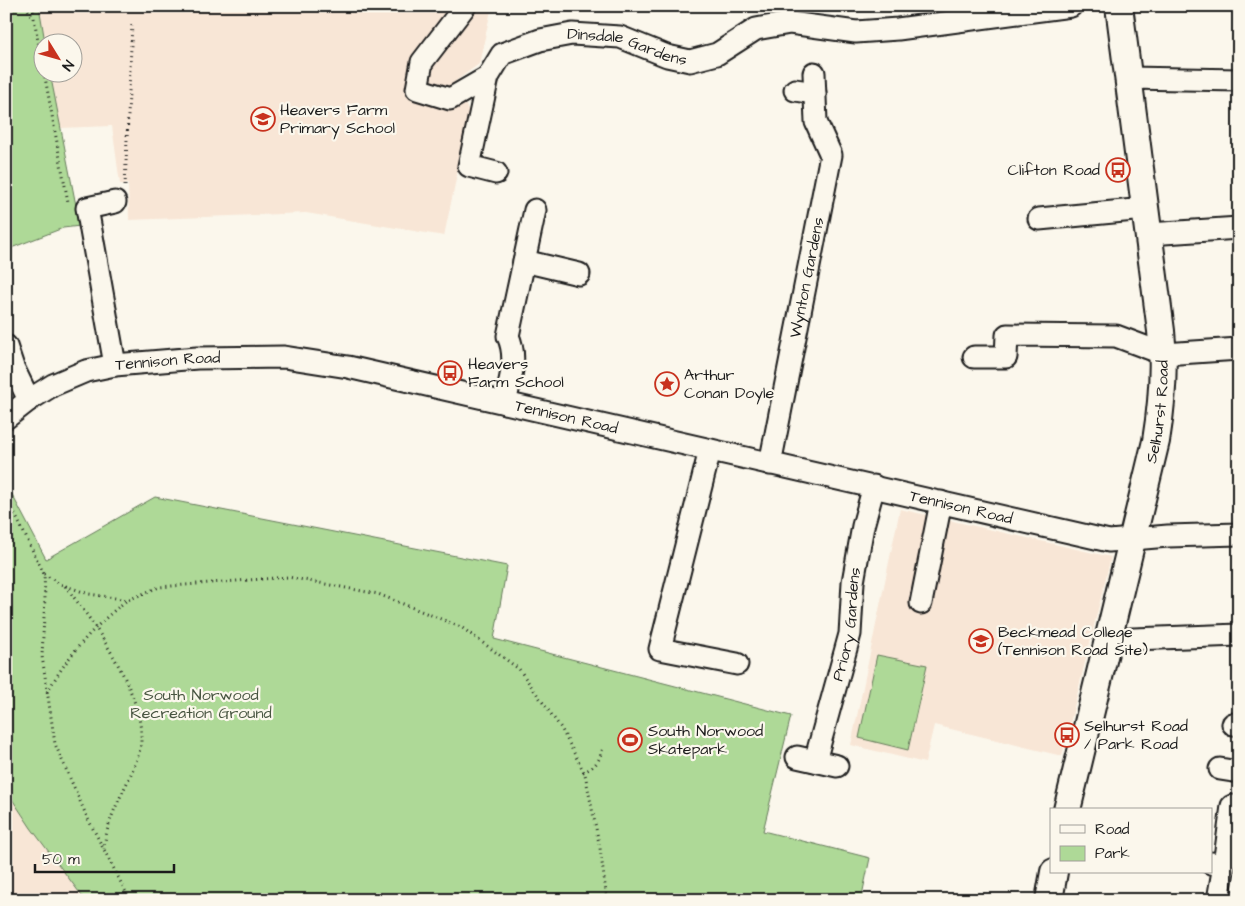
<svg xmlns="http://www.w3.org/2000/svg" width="1245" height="906" font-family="'Architects Daughter',sans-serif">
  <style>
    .built { fill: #f8e6d6 }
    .green { fill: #aed997; stroke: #657a5a }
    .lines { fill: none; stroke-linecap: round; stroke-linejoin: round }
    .minor-casing { stroke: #1c1c1c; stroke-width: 25 }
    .major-casing { stroke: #1c1c1c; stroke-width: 30 }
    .path { stroke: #1c1c1c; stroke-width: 3; stroke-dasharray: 1 4; stroke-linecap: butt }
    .minor { stroke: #fbf7ec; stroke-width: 21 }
    .major { stroke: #fbf7ec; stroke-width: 26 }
    .labels { text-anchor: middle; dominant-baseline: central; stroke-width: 4.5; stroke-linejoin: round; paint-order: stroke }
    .street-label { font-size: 16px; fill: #1c1c1c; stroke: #fbf7ec }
    .poi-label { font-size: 16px; fill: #1c1c1c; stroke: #fbf7ec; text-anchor: start }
    .park-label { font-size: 16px; fill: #485541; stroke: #fbf7ec }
  </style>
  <rect width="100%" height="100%" fill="#fbf7ec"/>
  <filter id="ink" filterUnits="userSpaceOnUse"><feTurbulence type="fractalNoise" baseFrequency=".02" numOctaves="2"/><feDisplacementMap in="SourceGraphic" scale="10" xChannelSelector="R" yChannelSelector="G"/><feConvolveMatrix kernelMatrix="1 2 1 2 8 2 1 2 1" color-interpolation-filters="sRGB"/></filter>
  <g filter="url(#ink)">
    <path class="built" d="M39 6H492L479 64 453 83 470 113 444 236 306 213 129 220 128 184H120L112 126 60 128 50 73 72 72V42H45Z
      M900 509 1111 557 1062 756 934 725 925 763 851 745Z
      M6 790 31 828 85 900H6Z"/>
    <path class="green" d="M6 6H39L45 42H42V72L50 73 80 226 63 228 6 250Z
      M6 483 46 559 155 497 507 566 494 639 791 716 763 831 870 858 861 900H85L31 828 6 790Z
      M877 655 927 665 908 750 859 738Z"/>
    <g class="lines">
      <g class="minor-casing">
        <g id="minor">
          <path d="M465 6 422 62 417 89 450 99 488 77"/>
          <path d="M1129 78 1239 80"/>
          <path d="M795 90 815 93"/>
          <path id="s1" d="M496 173 469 166 488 77 502 54 540 40 572 34 620 37 667 56 690 61 717 54 756 29 790 23 856 32 898 29 1071 6"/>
          <path d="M115 202 87 208 115 365"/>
          <path d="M1039 219 1145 209"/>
          <path d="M1149 234 1239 228"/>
          <path d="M524 261 579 274"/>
          <path d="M6 346 13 367 29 400"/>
          <path d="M974 357H1006L1007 335 1116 336 1164 354 1239 349"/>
          <path d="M505 403C510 380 518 358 508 336L535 210"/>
          <path id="s2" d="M6 418 29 400 53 385 86 371 115 365 197 358 284 357 348 367 1109 541 1168 536 1239 534"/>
          <path d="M710 450 660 649 737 664"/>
          <path id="s3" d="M770 464 831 155 816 122 814 73"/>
          <path d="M921 603 941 502"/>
          <path d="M1107 640 1239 635"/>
          <path d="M1233 724 1239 725"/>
          <path d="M797 757 837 766"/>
          <path id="s4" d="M815 761 850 634 853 582 863 526 874 486"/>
          <path d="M1220 769 1239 772"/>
          <path d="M1211 863 1224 865 1232 806"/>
          <path d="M1218 900 1224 865"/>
        </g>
      </g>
      <g class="major-casing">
        <g id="major">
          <path id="s5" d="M1067 810 1156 441C1162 404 1165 368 1161 331L1119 6"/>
          <path d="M1049 900 1054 872"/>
        </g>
      </g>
      <path class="path" d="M25 6 34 18 42 64
        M32 6 34 15
        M44 72 68 202
        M125 186 132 23
        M6 496 44 574 45 597 42 656 55 744 87 817 130 900
        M44 574 60 584 89 594 128 600 159 587 288 577 378 594 461 627 519 669 561 728 585 774 600 848 607 900
        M65 586C94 622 153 705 139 753 129 786 107 813 104 849
        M47 692C71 652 90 630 127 600
        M583 772C596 767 600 760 603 747"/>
      <use href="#minor" class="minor"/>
      <use href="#major" class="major"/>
    </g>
  </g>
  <defs>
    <g id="school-ring" transform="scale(1.25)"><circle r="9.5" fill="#fbf7ec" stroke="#c8321e" stroke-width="1.5"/><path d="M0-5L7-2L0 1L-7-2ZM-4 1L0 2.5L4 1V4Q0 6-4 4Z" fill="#c8321e"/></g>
    <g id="bus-ring" transform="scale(1.25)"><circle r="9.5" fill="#fbf7ec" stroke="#c8321e" stroke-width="1.5"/><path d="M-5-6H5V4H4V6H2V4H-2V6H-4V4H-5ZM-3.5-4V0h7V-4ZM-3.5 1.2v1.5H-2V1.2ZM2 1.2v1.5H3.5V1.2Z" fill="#c8321e"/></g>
    <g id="sight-ring" transform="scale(1.25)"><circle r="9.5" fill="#fbf7ec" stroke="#c8321e" stroke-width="1.5"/><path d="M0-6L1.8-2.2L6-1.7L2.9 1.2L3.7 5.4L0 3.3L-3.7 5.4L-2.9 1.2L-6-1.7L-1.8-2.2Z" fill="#c8321e"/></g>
    <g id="stadium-ring" transform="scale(1.25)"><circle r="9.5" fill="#fbf7ec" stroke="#c8321e" stroke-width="1.5"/><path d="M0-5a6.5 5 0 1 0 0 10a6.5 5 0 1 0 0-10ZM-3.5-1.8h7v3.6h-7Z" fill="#c8321e"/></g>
  </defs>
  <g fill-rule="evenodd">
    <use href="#school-ring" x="263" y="119"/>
    <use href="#bus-ring" x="1118" y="170"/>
    <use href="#bus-ring" x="450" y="373"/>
    <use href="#sight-ring" x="667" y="384"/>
    <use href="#school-ring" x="981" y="641"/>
    <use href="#bus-ring" x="1067" y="735"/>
    <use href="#stadium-ring" x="630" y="740"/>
  </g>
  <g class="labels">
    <g class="street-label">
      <text stroke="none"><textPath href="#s1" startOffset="276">Dinsdale Gardens</textPath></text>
      <text stroke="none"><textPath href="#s3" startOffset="190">Wynton Gardens</textPath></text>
      <text stroke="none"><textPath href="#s2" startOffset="176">Tennison Road</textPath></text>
      <text stroke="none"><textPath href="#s5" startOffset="409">Selhurst Road</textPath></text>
      <text stroke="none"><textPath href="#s2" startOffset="581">Tennison Road</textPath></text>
      <text stroke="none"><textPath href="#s2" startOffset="986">Tennison Road</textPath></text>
      <text stroke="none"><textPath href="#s4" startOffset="141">Priory Gardens</textPath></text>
    </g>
    <g class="poi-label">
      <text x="280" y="110">Heavers Farm<tspan x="280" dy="18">Primary School</tspan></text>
      <text x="1100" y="170" text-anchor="end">Clifton Road</text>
      <text x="468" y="364">Heavers<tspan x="468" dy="18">Farm School</tspan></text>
      <text x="684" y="375">Arthur<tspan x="684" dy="18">Conan Doyle</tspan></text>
      <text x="998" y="632">Beckmead College<tspan x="998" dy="18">(Tennison Road Site)</tspan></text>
      <text x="1084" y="726">Selhurst Road<tspan x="1084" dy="18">/ Park Road</tspan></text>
      <text x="648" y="731">South Norwood<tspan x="648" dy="18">Skatepark</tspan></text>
    </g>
    <g class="park-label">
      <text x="201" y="695">South Norwood<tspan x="201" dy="18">Recreation Ground</tspan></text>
    </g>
  </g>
  <rect width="1245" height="906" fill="none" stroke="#fbf7ec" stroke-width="25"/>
  <rect x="12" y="12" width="1220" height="881" fill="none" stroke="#1c1c1c" stroke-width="2" filter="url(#ink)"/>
  <rect x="1050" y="808" width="162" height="65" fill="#fbf7ec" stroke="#a29f99"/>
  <rect x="1060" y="825" width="25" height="8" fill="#fbf7ec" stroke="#a29f99"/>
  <text x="1095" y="834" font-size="15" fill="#1c1c1c">Road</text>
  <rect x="1060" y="846" width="25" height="15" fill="#aed997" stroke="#a29f99"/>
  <text x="1095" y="858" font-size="15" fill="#1c1c1c">Park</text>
  <g transform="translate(58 58) rotate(127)"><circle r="24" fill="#fbf7ec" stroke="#a29f99"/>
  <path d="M0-4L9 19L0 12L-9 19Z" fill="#c8321e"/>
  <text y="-8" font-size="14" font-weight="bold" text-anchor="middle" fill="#1c1c1c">N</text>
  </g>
  <path d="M35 864v8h139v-8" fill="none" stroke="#1c1c1c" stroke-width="2.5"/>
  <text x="42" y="864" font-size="15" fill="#1c1c1c" stroke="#fbf7ec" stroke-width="4" paint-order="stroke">50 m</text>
</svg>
